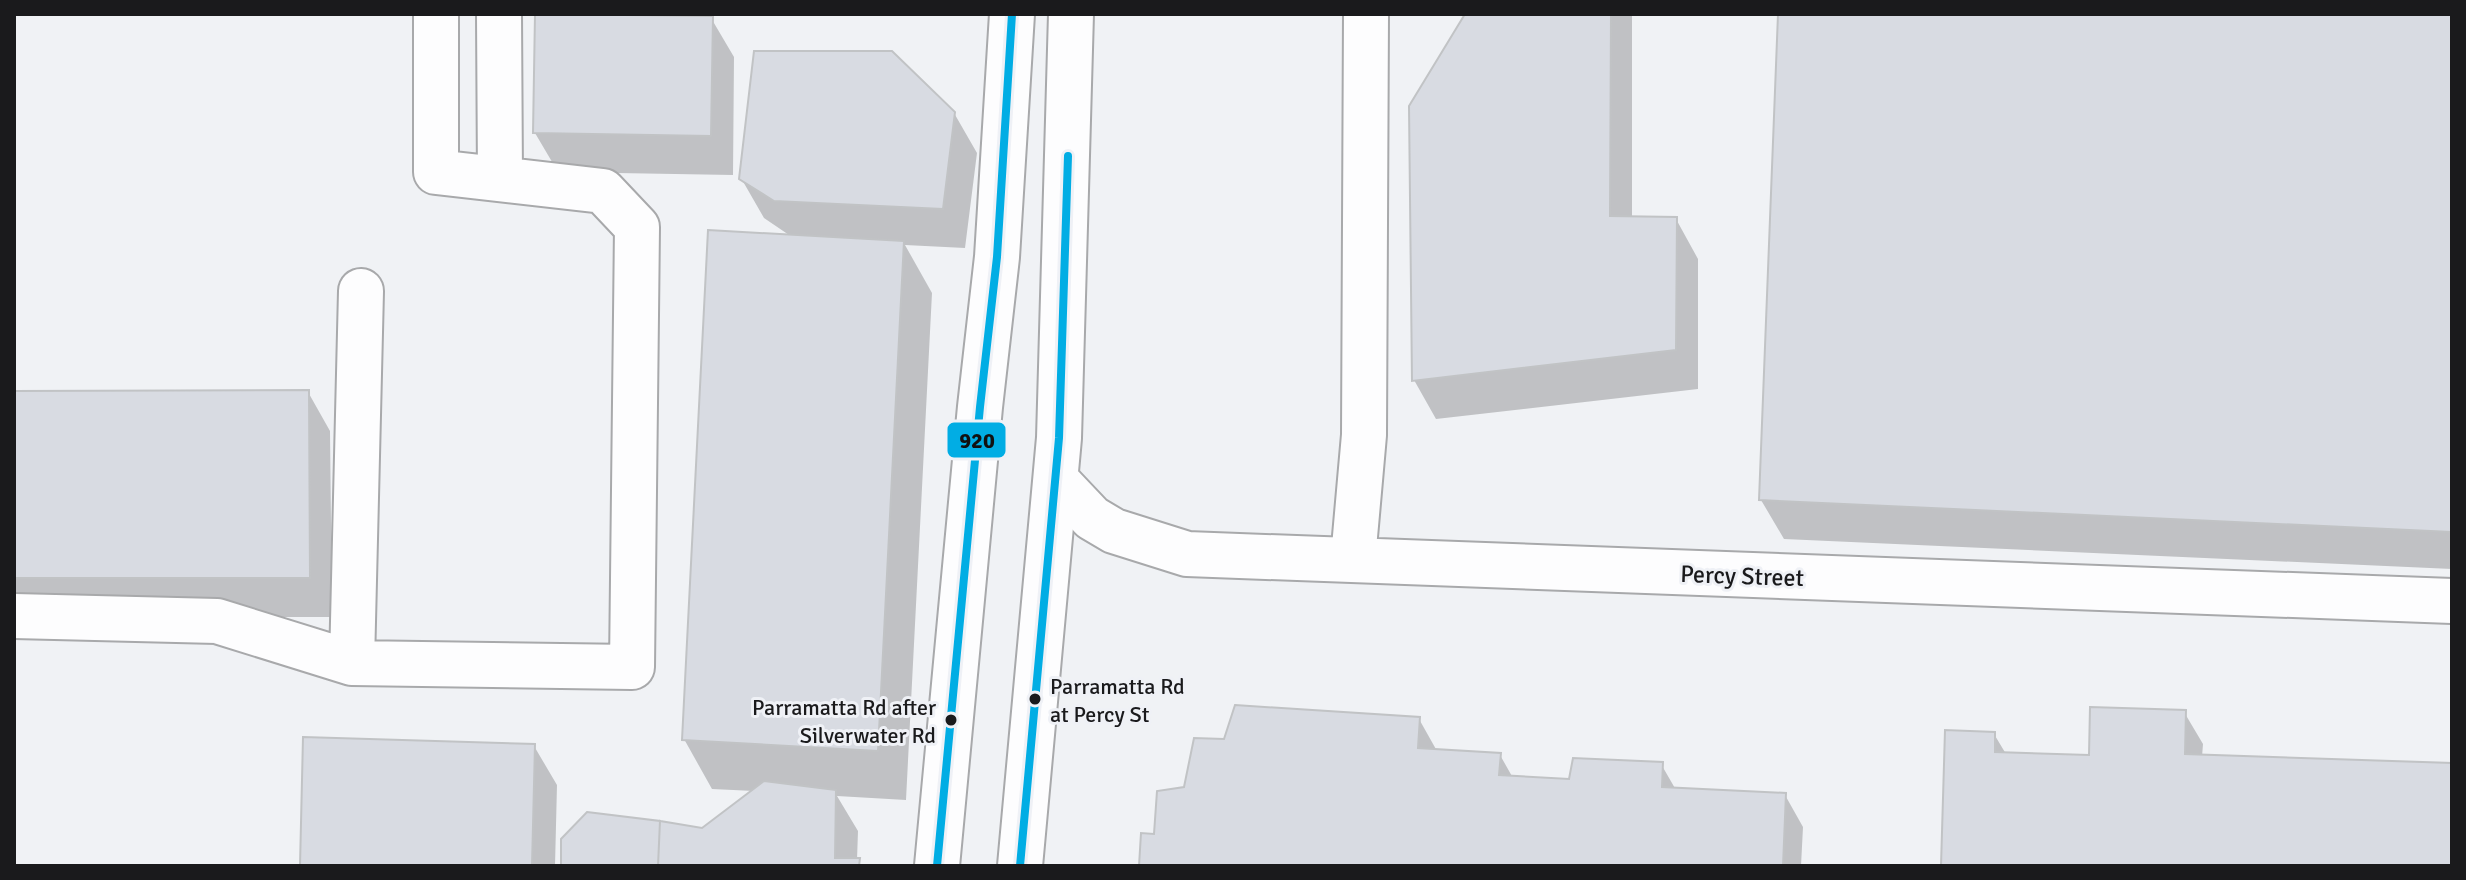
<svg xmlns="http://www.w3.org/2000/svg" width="2466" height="880" font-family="Signika,sans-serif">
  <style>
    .shadow { fill: #0003 }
    .building { fill: #d8dbe2; stroke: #c1c3c5; stroke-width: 2 }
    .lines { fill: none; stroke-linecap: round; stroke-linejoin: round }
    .minor-casing { stroke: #a8a9ab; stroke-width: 48 }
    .highway-casing { stroke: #a8a9ab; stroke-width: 48 }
    .minor { stroke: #fdfdfe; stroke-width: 44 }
    .highway { stroke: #fdfdfe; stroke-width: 44 }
    .bus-1-casing { stroke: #eff1f6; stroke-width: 14 }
    .bus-1 { stroke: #01ade4; stroke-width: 8 }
    .bus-dot { fill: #1a1a1c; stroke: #eff1f6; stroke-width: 3 }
    .labels { text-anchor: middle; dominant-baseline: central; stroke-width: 6; stroke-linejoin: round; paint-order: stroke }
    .bus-label { font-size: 22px; fill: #1a1a1c; stroke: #eff1f6; text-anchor: start }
    .street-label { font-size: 24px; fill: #1a1a1c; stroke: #eff1f6 }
    .line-badge { stroke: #eff1f6; stroke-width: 3 }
    .pale-badge-label { font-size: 22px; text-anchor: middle; font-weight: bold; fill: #111 }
  </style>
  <rect width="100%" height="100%" fill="#f0f2f5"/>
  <path class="shadow" d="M1467 14H1632V218L1676 219 1698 259V389L1436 419 1414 380Z
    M1780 14H2452V569L1784 539 1761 500Z
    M711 18 734 57 733 175 558 172 535 133Z
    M954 113 977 153 965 248 905 245 932 293 906 800 837 796 858 831 857 860 862 866H563L702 830 754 791 712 789 684 739 792 237 764 218 741 178Z
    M308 392 330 431 332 617H15L14 393Z
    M2184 712 2203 744 2202 757 2452 765V866H1943L1994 734 2006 754 2091 757Z
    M1419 719 1437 751 1500 755 1513 778 1570 781 1661 764 1676 790 1785 795 1803 827 1801 866H1141L1186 789 1225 741Z
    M534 746 557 785 555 866H302Z"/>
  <path class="building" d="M535 14 713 16 711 136 533 133Z
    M1465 14H1611L1610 216 1677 217 1676 350 1412 381 1409 106Z
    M1778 14H2452V532L1759 500Z
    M754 51H892L955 112 943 209 774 201 739 179Z
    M708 230 904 241 878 751 682 740Z
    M309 390 310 578H14V391Z
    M1235 705 1420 717 1418 748 1501 753 1499 775 1569 779 1573 758 1663 762 1662 787 1786 793 1783 866H1139L1141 833 1154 834 1157 791 1184 787 1194 738 1224 739Z
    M2090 707 2186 710 2185 754 2452 763V866H1941L1945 730 1995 732V752L2089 755Z
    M303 737 535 744 532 866H300Z
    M764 781 836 790 835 858H860L859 866H658L660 821 702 828Z
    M587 812 660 821 658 866H561V839Z"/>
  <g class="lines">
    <g class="minor-casing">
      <path id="minor" d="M499 14 500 179
        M1056 480 1092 518 1114 531 1187 554 2452 601
        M1353 559 1364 435 1366 14
        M14 616 217 621 352 663 632 667 637 227 603 191 436 172V14
        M352 663 361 291"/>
    </g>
    <g class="highway-casing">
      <path id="highway" d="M937 866 980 407 997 257 1012 14
        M1020 866 1059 438 1071 14"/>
    </g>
    <use href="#minor" class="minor"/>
    <use href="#highway" class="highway"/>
    <g class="bus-1-casing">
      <path id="bus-1" d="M937 866 980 407 997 257 1012 14
        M1020 866 1059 438 1068 156"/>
    </g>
    <use href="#bus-1" class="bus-1"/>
  </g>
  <g class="bus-dot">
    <circle cx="1035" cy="699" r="7"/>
    <circle cx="951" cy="720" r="7"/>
  </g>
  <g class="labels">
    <g class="bus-label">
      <text x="1050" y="686">Parramatta Rd<tspan x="1050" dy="28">at Percy St</tspan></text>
      <text x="936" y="707" text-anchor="end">Parramatta Rd after<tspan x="936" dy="28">Silverwater Rd</tspan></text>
    </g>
    <g class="street-label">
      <text transform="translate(1742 576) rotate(2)">Percy Street</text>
    </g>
  </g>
  <rect class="line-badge" x="946" y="421" width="61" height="38" rx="8" fill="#01ade4"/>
  <g class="pale-badge-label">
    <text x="977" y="448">920</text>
  </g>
  <rect width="2466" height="880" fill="none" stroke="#1a1a1c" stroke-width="32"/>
</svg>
